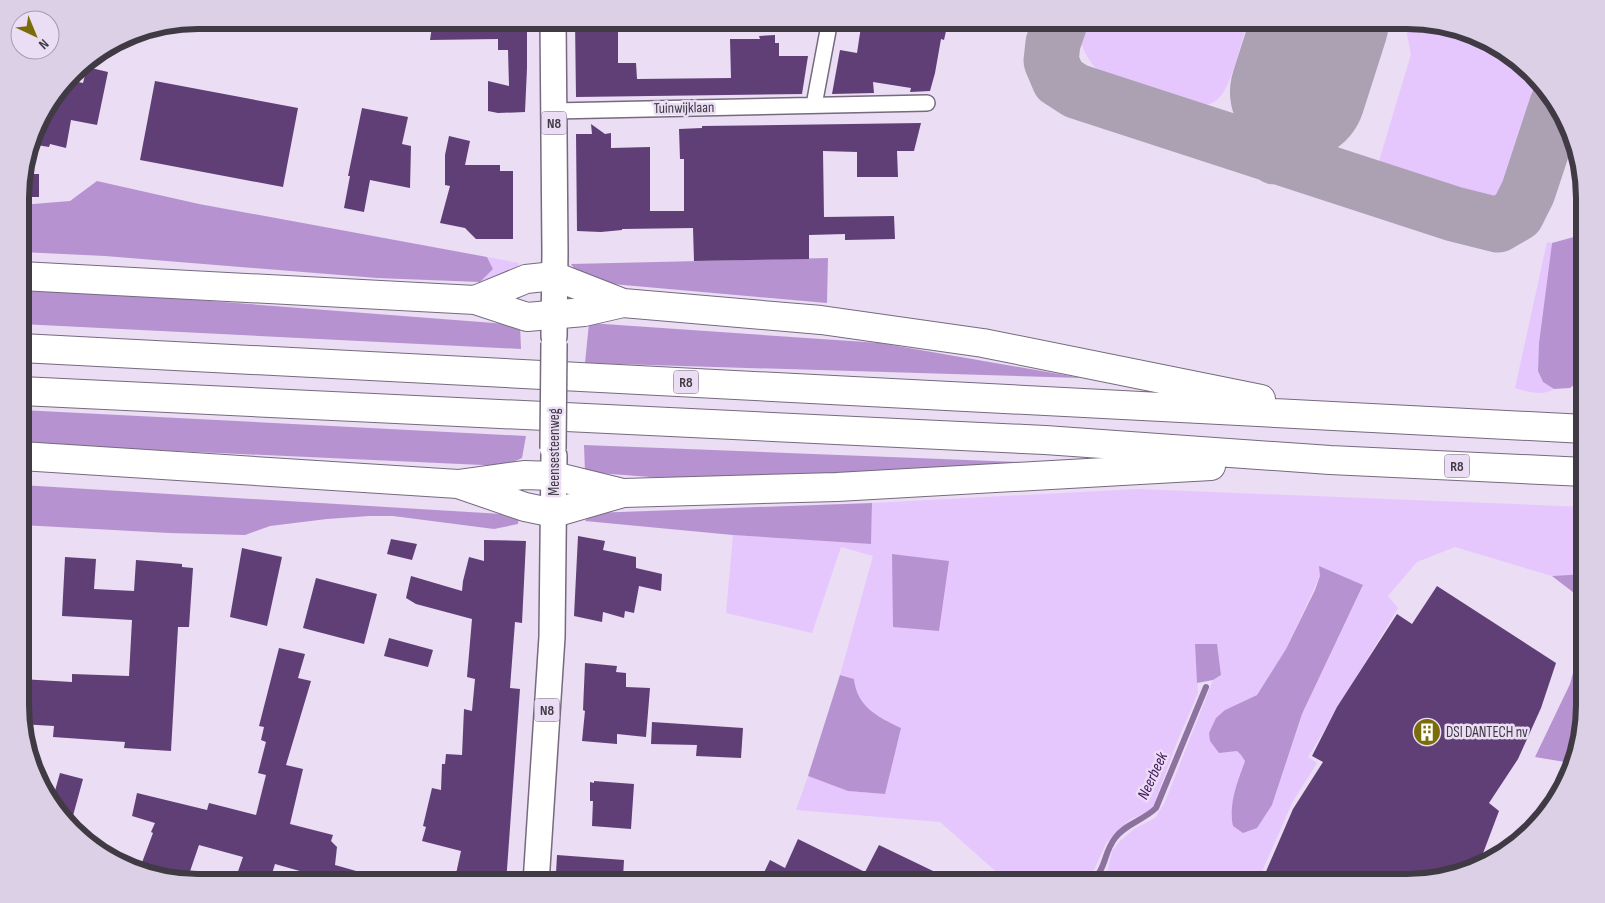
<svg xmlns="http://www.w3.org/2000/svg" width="1605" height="903" font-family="'Sofia Sans Condensed',sans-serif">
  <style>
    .green { fill: #e6c7fd; fill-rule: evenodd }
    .forest { fill: #b792d1 }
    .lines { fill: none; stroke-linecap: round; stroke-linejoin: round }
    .stream { stroke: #8d72a0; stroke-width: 6 }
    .taxiway { stroke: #aba1b3; stroke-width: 55 }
    .runway { stroke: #aba1b3; stroke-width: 136 }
    .building { fill: #603f77 }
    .minor-casing { stroke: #756a7e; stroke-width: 18 }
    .primary-casing { stroke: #756a7e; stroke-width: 28 }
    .motorway-casing { stroke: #756a7e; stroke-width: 30 }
    .minor { stroke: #fff; stroke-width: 15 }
    .primary { stroke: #fff; stroke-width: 25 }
    .motorway { stroke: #fff; stroke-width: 28 }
    .primary-bridge-casing { stroke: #756a7e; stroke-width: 28; stroke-linecap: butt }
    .primary-bridge { stroke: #fff; stroke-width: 25 }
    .labels { text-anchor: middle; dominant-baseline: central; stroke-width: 5; stroke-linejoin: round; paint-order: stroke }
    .shield { fill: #eaddf4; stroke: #726b78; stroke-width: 1 }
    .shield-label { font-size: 14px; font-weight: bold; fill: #3f3a43 }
    .street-label { font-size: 15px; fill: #3f3a43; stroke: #eaddf4 }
    .poi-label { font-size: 15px; fill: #3f3a43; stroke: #eaddf4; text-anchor: start }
    .water-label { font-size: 16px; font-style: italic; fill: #44135e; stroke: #eaddf4 }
    .rim { fill: none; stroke: #3f3a43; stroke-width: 6 }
  </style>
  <rect width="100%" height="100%" fill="#eaddf4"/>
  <path class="green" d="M1080 20H1248C1242 39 1232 85 1219 98 1212 105 1203 106 1194 107L1114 82C1092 70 1076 47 1080 20Z
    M1404 20 1496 44 1544 88 1514 179C1504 194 1500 199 1481 202L1377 168 1411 54Z
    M1547 242 1552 243 1539 343 1538 371 1543 382 1554 389C1542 397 1527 391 1515 388Z
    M487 257 519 263 517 271 509 277 480 282 493 269Z
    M1138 489 1585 507V574L1552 576 1455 547 1417 562 1388 596 1398 608 1308 757 1317 763 1293 801 1257 883H1096L1108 869 1112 851 1120 841 1134 829 1155 818 1165 802 1213 680 1221 675 1195 645 1198 693 1177 742 1153 807 1148 812 1131 819 1116 832 1106 843 1094 870 1076 883H1009L940 822 796 810 808 776 848 791 885 794 882 719C866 709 856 699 854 679L840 675 873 556 841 547 812 633 726 613 733 535 871 544 872 503ZM1320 576 1363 586 1302 714 1272 805 1231 818 1239 776 1245 761 1241 755 1237 751 1225 710 1257 695 1286 649Z"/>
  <path class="forest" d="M97 181 199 204 487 257 493 269 480 282 377 278 105 256 21 252V205L70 201Z
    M1585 228V376L1570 388 1554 389 1543 382 1538 371 1539 343 1552 243 1581 235Z
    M828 258 827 303 590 282 578 274 571 264Z
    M21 291 107 293 520 325 521 349 21 324Z
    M589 323 880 343 1082 378 585 363Z
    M21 410 526 436 522 458 504 466 21 444Z
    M584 445 1046 463 999 468 689 480 585 472Z
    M21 485 519 515 518 524 494 529 393 516H369L327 519 270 526 245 535 169 533 21 525Z
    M872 503 871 544 733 535 585 521 592 513Z
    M892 554 949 561 939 631 893 627Z
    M1319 566 1363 585 1302 714 1272 805 1257 828 1243 833 1233 826C1228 805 1238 780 1245 761L1241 755 1237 751 1219 753 1210 741 1209 733 1216 718 1225 710 1257 695 1286 649 1315 590 1320 576Z
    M1585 574V618L1584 604 1578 596 1552 576Z
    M1585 629V716L1571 763 1535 757 1570 684Z
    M1195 644H1217L1221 675 1213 680 1197 683Z
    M840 675 854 679C857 707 878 717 901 728L885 794 848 791 808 776Z"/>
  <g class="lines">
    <path class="stream" d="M1088 883C1108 870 1102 855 1115 838 1125 824 1144 820 1156 808L1206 687"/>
    <path class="taxiway" d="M1061 20 1053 43 1051 61 1059 80 1076 91 1454 214 1498 225 1517 214 1528 192 1557 104
      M1275 157 1298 92"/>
    <path class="runway" d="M1298 92 1321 20"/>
  </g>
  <path class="building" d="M433 20 478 25 479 20H527V68L525 112 498 113 488 111V81L509 86 508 50H498V39L430 40Z
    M575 20H618V63H636L637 79 731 78 730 39H760L759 36 775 35V43H779V56H808L802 94 576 97Z
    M862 20H940L948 22 944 40 941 39 935 73 930 91 910 92 911 88 873 82 874 93 832 94 840 50 857 53Z
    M87 67 108 72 97 125 71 120 66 148 50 144 49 147 31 144 38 119 68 80 83 83Z
    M155 81 298 108 283 187 140 160Z
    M362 108 408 117 402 144 411 146 410 188 370 180 364 212 344 208 350 176H348Z
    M921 123 914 151H897L898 177H857V152L823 151 824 217 894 216 895 239 845 240V234L809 235V259L694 261 693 228 622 229V230L601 232 577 231 576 134H592L591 124 605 134 611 133V148L650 147V211H684V159H680L679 129 702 128V126Z
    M449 136 470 141 465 165H500V171H513V239H476L465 228 440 223 450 186 445 185V155Z
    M22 174H39V197H21Z
    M578 536 605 541 603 550 636 557V568L662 574 661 591 639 586 634 613 625 611 624 618 603 612 602 622 574 616Z
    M391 539 417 544 412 560 387 554Z
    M484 540 526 541 522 623 515 622 510 688 520 689 506 883H454L461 851 422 841 426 827 423 826 432 788 441 790 442 764H445L446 754 462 755 464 709 472 711 475 679 467 677 472 619 416 604 406 598 411 576 462 591 463 581 469 557 484 561Z
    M242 548 282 557 267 626 230 617Z
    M65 557 96 559 94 589 134 591 136 560 182 564V567L193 568 189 627H178L171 751 124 748 125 742 53 737 54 726 21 724V679L72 682V674L129 676 132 620 62 616Z
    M316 578 377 594 364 644 303 628Z
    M1437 586 1556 663 1541 708 1518 759 1489 803 1499 811 1479 864 1418 883H1261L1293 809 1323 762 1312 756 1337 707 1397 614 1412 624Z
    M389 638 433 650 428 667 384 656Z
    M279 648 305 654 298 678 311 681 286 765 303 769 290 824 333 835 331 841 337 847 335 865 381 878 380 883H319L321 877 275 864 269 883H234L243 857 199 845 187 880 140 868 153 833 151 832 155 823 132 816 137 793 207 810 209 803 256 815 266 775 258 773 266 742 261 740 264 727 259 726Z
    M585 663 617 666 616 672 626 673V687L650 688 646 737 617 734V744L582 741 585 711 583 710Z
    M652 722 743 728 741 758 696 756 697 745 651 744Z
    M60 773 83 779 71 823 51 805Z
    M594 781 634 784 631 829 592 826 593 801H590V782L594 783Z
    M798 839 865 872 879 845 958 883H759L770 860 785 868Z
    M557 855 624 860 623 878 556 873Z"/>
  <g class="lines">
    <g class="minor-casing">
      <path id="minor" d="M814 105 830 20
        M554 111 927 103"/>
    </g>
    <g class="primary-casing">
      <path id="primary" d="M553 20 555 252 554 336
        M536 883 552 637 554 456"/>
    </g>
    <g class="motorway-casing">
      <path id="motorway" d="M21 276 475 300 527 317 584 312 623 303
        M475 300 526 279 554 276 623 303 821 320 983 343 1261 399
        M21 348 1585 429
        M21 391 1045 440 1330 460 1585 472
        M21 456 458 484 524 475 554 476 619 492
        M458 484 525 507 554 513 623 493 837 487 1211 466"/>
    </g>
    <use href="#minor" class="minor"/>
    <use href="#primary" class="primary"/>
    <use href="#motorway" class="motorway"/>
    <g class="primary-bridge-casing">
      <path id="primary-bridge" d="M553 449 554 343"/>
    </g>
    <use href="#primary-bridge" class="primary-bridge"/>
  </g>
  <defs>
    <g id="building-disc" transform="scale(1.4375)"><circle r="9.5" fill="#7a6c07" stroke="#eaddf4"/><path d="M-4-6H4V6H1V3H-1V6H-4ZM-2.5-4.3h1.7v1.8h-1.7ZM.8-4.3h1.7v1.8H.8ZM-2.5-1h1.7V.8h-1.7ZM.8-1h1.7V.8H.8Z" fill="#fff"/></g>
  </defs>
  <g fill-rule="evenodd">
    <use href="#building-disc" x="1427" y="732"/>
  </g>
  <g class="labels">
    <g class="shield">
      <rect x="541.5" y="111.5" width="25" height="23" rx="4"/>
      <rect x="673.5" y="370.5" width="25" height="23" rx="4"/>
      <rect x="1444.5" y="454.5" width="25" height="23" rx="4"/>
      <rect x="534.5" y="698.5" width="25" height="23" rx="4"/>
    </g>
    <g class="shield-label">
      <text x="554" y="123">N8</text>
      <text x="686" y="382">R8</text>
      <text x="1457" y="466">R8</text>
      <text x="547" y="710">N8</text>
    </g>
    <g class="street-label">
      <text transform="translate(684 108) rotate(-1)">Tuinwijklaan</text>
      <text transform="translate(554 452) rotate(-90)">Meensesteenweg</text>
    </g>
    <g class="poi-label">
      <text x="1446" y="732">DSI DANTECH nv</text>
    </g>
    <g class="water-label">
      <text transform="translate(1153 776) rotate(-65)">Neerbeek</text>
    </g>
  </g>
  <path d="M0 0H1605V903H0ZM198 29H1407A169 169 0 0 1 1576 198V705A169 169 0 0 1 1407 874H198A169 169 0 0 1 29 705V198A169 169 0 0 1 198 29Z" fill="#dcd0e6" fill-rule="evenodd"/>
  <path class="rim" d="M198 29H1407A169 169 0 0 1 1576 198V705A169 169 0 0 1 1407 874H198A169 169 0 0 1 29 705V198A169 169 0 0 1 198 29Z"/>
  <g transform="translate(35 35) rotate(136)"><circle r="24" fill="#eaddf4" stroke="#a69cad"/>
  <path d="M0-4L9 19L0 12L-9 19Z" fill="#7a6c07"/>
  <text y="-8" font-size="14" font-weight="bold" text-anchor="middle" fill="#3f3a43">N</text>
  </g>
</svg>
